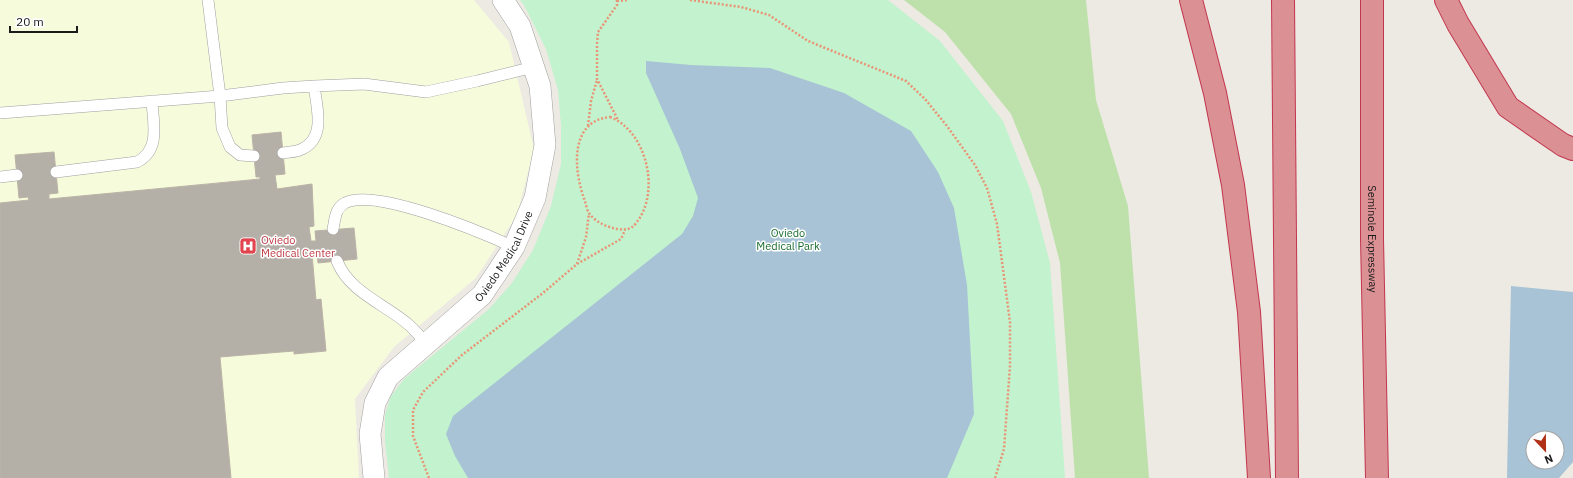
<svg xmlns="http://www.w3.org/2000/svg" width="1573" height="478" font-family="'IBM Plex Sans',sans-serif">
  <style>
    .education { fill: #f6fbdc }
    .grass { fill: #bee1ac }
    .park { fill: #c2f2ce }
    .water { fill: #a7c3d5; fill-rule: evenodd }
    .building { fill: #b4b0a8; stroke: #bbb3a6 }
    .lines { fill: none; stroke-linecap: round; stroke-linejoin: round }
    .service-casing { stroke: #9f9f9f; stroke-width: 12 }
    .minor-casing { stroke: #9f9f9f; stroke-width: 22 }
    .motorway-casing { stroke: #c2364f; stroke-width: 24 }
    .path { stroke: #e99475; stroke-width: 2.5; stroke-dasharray: 2 2; stroke-linecap: butt }
    .service { stroke: #fff; stroke-width: 11 }
    .minor { stroke: #fff; stroke-width: 21 }
    .motorway { stroke: #db9193; stroke-width: 22 }
    .labels { text-anchor: middle; dominant-baseline: central; stroke-width: 3; stroke-linejoin: round; paint-order: stroke }
    .park-label { font-size: 11px; fill: #176c2c; stroke: #fff }
    .street-label { font-size: 11px; fill: #1b1b1b; stroke: #fff }
    .health-label { font-size: 11px; fill: #be3a42; stroke: #fff; text-anchor: start }
  </style>
  <rect width="100%" height="100%" fill="#eceae2"/>
  <path class="education" d="M0 0H474L509 42 534 149 517 215 476 278 394 347 355 399 359 478H0Z"/>
  <path class="grass" d="M904 0H1086L1096 100 1128 206 1149 478H1075L1060 263 1041 188 1011 114 945 32Z"/>
  <path class="park" d="M520 0H888L940 41 1003 121 1031 192 1050 263 1065 478H389L385 441V415L391 396 404 379 489 309 512 283 533 250 551 206 561 164V125L558 90 546 49 524 5Z"/>
  <path class="water" d="M646 61 691 65 770 68 844 93 911 131 938 172 954 208 967 285 974 414 947 478H468L455 456 446 434 453 416 682 234 693 216 698 198 680 149 646 73Z
    M1511 286 1573 292V462L1559 478H1507ZM1533 438H1557V462H1533Z"/>
  <path class="building" d="M281 132 285 174 275 175 277 189 312 184 314 226 309 227 311 241H316L315 231 354 228 357 259 318 263 317 253 312 254 316 300 321 299 326 351 294 354V351L220 357 231 478H0V203L29 200 28 197 19 198 15 155 54 152 58 193 49 194V199L260 179V177H256L252 135Z"/>
  <g class="lines">
    <g class="service-casing">
      <path id="service" d="M208 0 220 96 222 128 230 147 240 155 254 156
        M0 113 220 96 283 88 314 86 364 84 426 92 477 81 534 67
        M283 153C289 152 297 152 302 149 326 138 317 108 314 86
        M56 172 137 162C161 150 153 123 152 101
        M0 177 17 175
        M333 229C335 220 335 208 345 203 375 187 483 233 514 247
        M337 261C349 292 385 304 409 325 415 330 420 337 426 343"/>
    </g>
    <g class="minor-casing">
      <g id="minor">
        <path id="s1" d="M374 478 370 434 375 403 388 377 482 295 514 247 535 198 545 145 540 86 520 26 503 0"/>
      </g>
    </g>
    <g class="motorway-casing">
      <g id="motorway">
        <path d="M1191 0 1215 93 1233 185 1249 312 1259 478"/>
        <path d="M1283 0 1287 478"/>
        <path id="s2" d="M1372 0V239L1377 478"/>
        <path d="M1446 0 1458 24 1508 107 1563 145 1573 149"/>
      </g>
    </g>
    <path class="path" d="M617 0V5L598 32 597 44V79L618 120
      M690 0 741 7 769 15 808 41 906 81 925 99 947 126 975 165 987 188 997 224 1010 322V366L1004 449 995 478
      M617 1 628 0
      M610 117C647 131 661 193 636 223 631 230 626 230 617 229 607 227 595 222 589 213 587 210 586 205 585 201 574 173 568 121 610 117Z
      M588 126 591 101 597 80
      M577 264 586 237 589 213
      M429 478 413 436V410L423 392 462 355 543 293 577 264 621 239 625 230"/>
    <use href="#service" class="service"/>
    <use href="#minor" class="minor"/>
    <use href="#motorway" class="motorway"/>
  </g>
  <defs>
    <g id="hospital-square" transform="scale(0.9)"><rect x="-9" y="-9" width="18" height="18" rx="4" fill="#e0444e" stroke="#fff"/><path d="M-5-5h3v3.5h4V-5h3V5h-3V1.5h-4V5h-3Z" fill="#fff"/></g>
  </defs>
  <g fill-rule="evenodd">
    <use href="#hospital-square" x="248" y="246"/>
  </g>
  <g class="labels">
    <g class="park-label">
      <text x="788" y="233">Oviedo<tspan x="788" dy="13">Medical Park</tspan></text>
    </g>
    <g class="street-label">
      <text stroke="none"><textPath href="#s2" startOffset="239">Seminole Expressway</textPath></text>
      <text stroke="none"><textPath href="#s1" startOffset="274">Oviedo Medical Drive</textPath></text>
    </g>
    <g class="health-label">
      <text x="261" y="240">Oviedo<tspan x="261" dy="13">Medical Center</tspan></text>
    </g>
  </g>
  <g transform="translate(1545 450) rotate(158)"><circle r="19" fill="#ffffff" stroke="#a4a4a4"/>
  <path d="M0-3L7 15L0 10L-7 15Z" fill="#b12f15"/>
  <text y="-6" font-size="11" font-weight="bold" text-anchor="middle" fill="#1b1b1b">N</text>
  </g>
  <path d="M10 26v6h67v-6" fill="none" stroke="#1b1b1b" stroke-width="2"/>
  <text x="16" y="26" font-size="12" fill="#1b1b1b" stroke="#ffffff" stroke-width="3" paint-order="stroke">20 m</text>
</svg>
